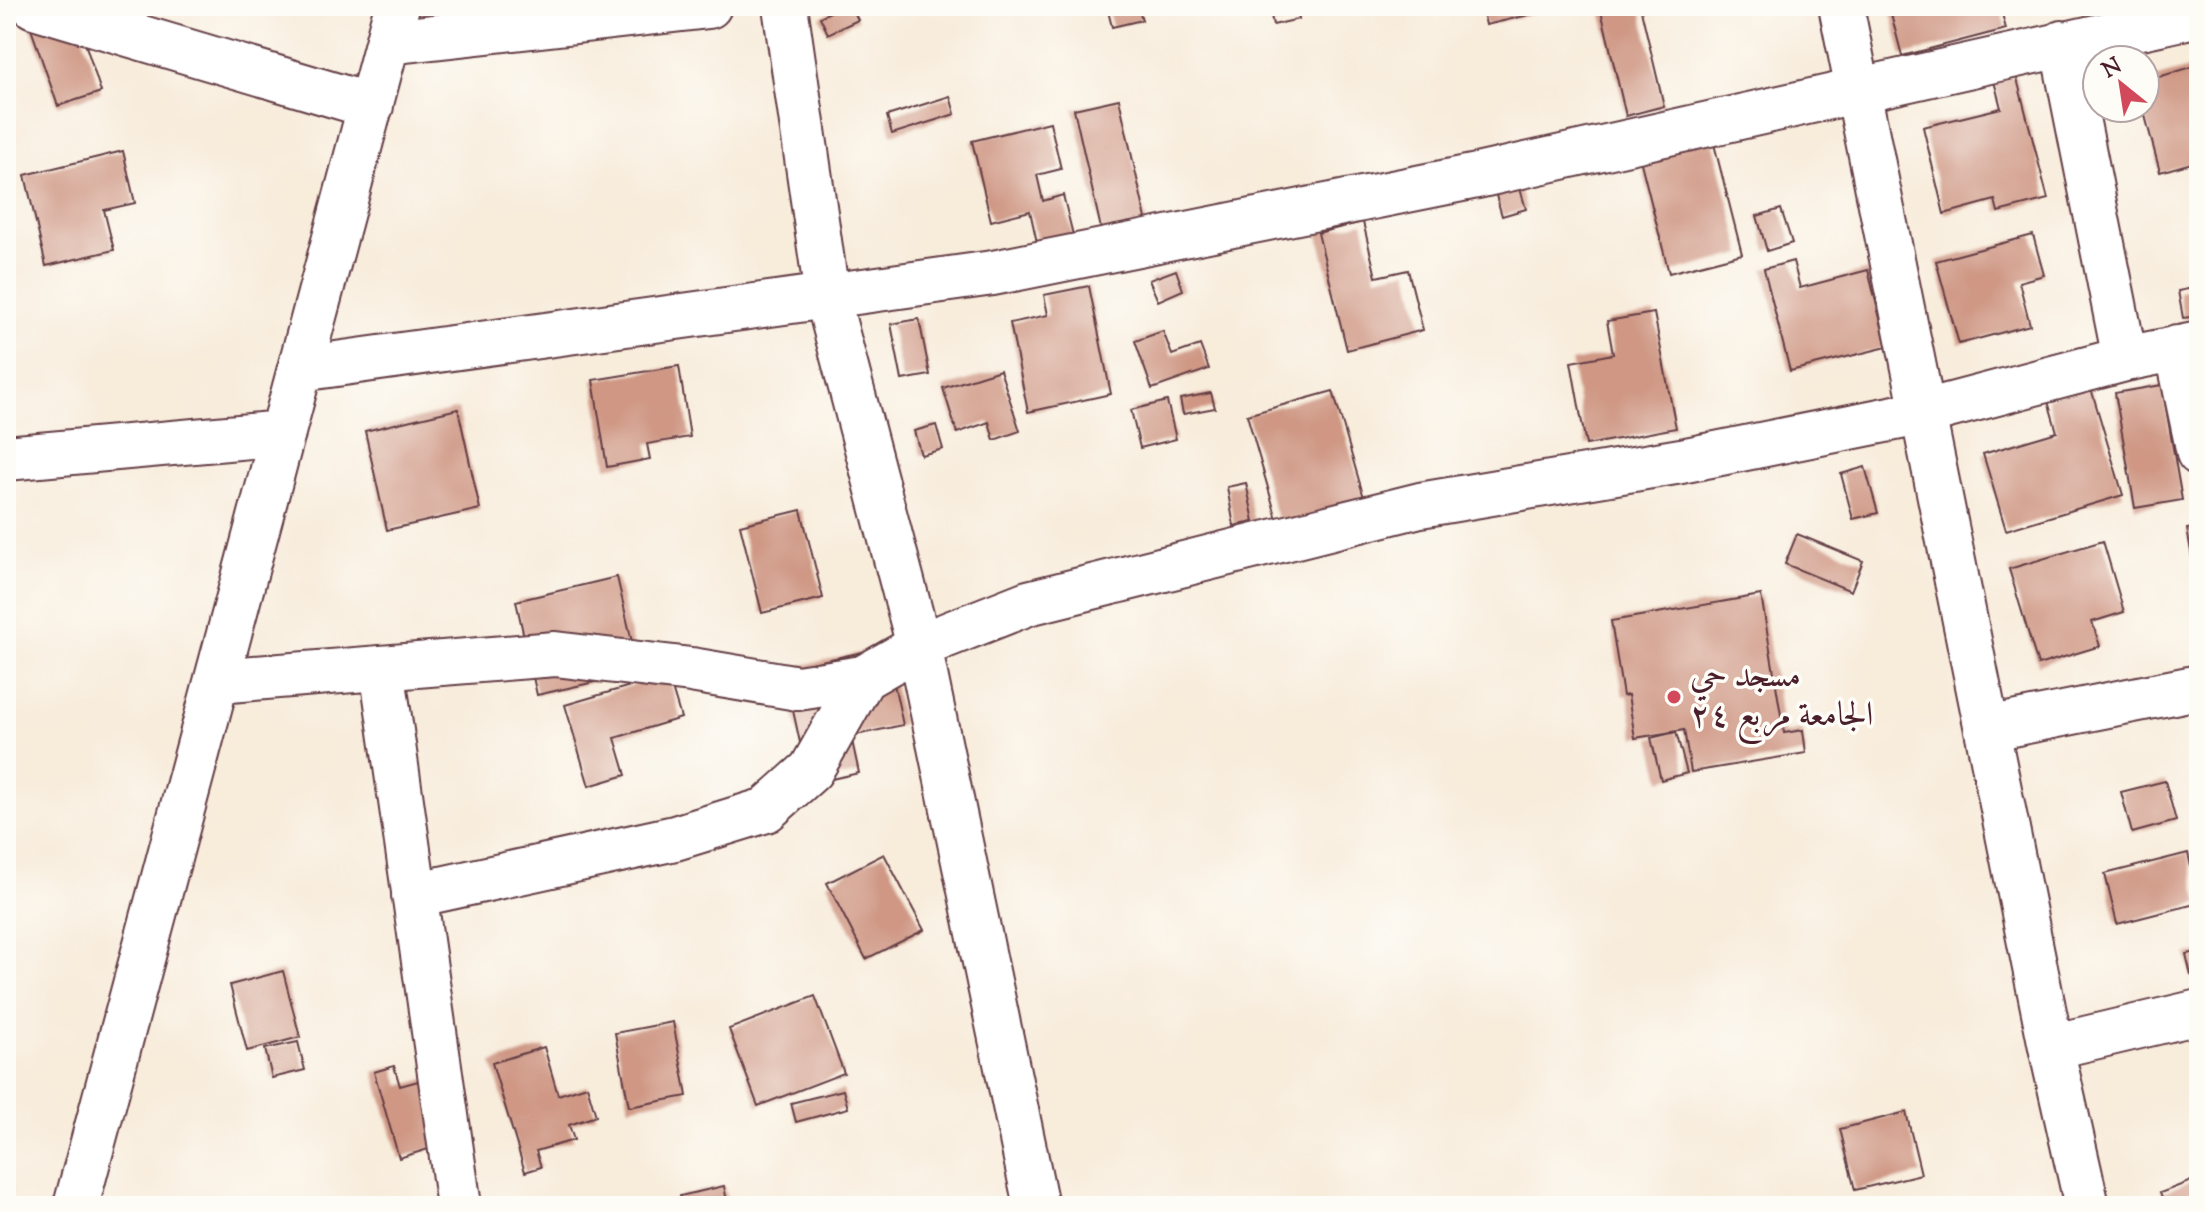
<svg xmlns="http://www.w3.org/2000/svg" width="2205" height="1212" font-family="'Sorts Mill Goudy',Amiri,serif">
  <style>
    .building { fill: #cf9784 }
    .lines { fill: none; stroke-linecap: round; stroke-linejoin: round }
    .minor-casing { stroke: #643e45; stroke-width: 48 }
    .minor { stroke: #fff; stroke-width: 44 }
    .poi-dot { fill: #d1495b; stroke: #fdfcf7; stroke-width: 3 }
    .labels { text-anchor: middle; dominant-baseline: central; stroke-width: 7; stroke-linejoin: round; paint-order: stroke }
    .poi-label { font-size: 34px; fill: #4a1f2b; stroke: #fdfcf7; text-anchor: start }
  </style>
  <rect width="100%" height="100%" fill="#fdfcf7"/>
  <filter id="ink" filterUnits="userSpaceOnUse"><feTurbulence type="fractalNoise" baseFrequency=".0125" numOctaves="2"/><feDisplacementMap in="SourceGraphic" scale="16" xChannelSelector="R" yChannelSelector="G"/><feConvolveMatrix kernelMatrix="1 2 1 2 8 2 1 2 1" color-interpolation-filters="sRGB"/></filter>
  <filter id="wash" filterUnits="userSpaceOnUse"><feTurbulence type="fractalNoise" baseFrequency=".006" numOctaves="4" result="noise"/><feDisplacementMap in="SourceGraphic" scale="32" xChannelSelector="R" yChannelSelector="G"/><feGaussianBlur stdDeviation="1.8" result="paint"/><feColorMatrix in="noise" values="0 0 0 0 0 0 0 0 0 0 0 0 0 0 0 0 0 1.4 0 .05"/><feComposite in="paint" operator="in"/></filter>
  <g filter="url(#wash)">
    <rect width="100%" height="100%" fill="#f8ecdb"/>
    <g id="blocks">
      <path class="building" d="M23 6H73L101 92 58 106Z
        M842 6H851L858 20 828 34 820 17Z
        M1128 6H1138L1142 20 1112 27 1108 11Z
        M1269 6H1296L1299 19 1273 25Z
        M1482 6H1531L1533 14 1486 25Z
        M1600 6H1640L1664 106 1626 116Z
        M1889 6H2000L2006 29 1902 56Z
        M2195 66 2199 83V161L2160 172 2143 108 2145 81Z
        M2016 75 2048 199 1998 212 1995 200 1944 214 1923 127 2001 108 1994 81Z
        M950 96 955 114 892 134 887 116Z
        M1119 99 1147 223 1102 233 1074 109Z
        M1050 122 1061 169 1037 175 1043 201 1063 195 1074 239 1038 247 1030 211 991 221 972 141Z
        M1712 136 1742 254 1669 273 1639 155Z
        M123 151 135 203 104 210 114 250 46 266 25 175Z
        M1519 185 1526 209 1502 216 1495 192Z
        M1781 209 1792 243 1767 251 1757 216Z
        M1363 222 1376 277 1408 270 1423 330 1347 350 1318 233Z
        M2033 235 2044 275 2019 282 2030 325 1959 344 1936 261Z
        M1793 261 1800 288 1868 270 1887 347 1790 371 1764 269Z
        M1176 270 1183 290 1158 301 1149 280Z
        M1089 286 1111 394 1028 412 1010 323 1048 315 1044 295Z
        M2198 287 2199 316 2183 318 2178 291Z
        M1654 313 1676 428 1586 445 1571 362 1613 354 1607 321Z
        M919 319 930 375 902 380 891 324Z
        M1163 331 1172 355 1200 345 1209 369 1152 389 1135 341Z
        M679 366 690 437 647 444 650 459 607 467 593 380Z
        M1000 370 1020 431 994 440 989 422 957 433 943 388Z
        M2090 385 2123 495 2006 530 1983 454 2057 432 2047 398Z
        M2162 385 2182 500 2135 508 2115 393Z
        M1333 391 1367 508 1281 533 1247 415Z
        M1211 393 1215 408 1183 414 1180 399Z
        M1167 401 1176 439 1140 448 1131 410Z
        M458 409 480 509 387 530 365 431Z
        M936 425 943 449 921 455 914 431Z
        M1865 467 1878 513 1853 519 1841 474Z
        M1246 483 1254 521 1234 526 1227 487Z
        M801 510 823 598 762 613 740 525Z
        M2199 527V585H2197L2187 529Z
        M1797 534 1863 561 1851 591 1785 564Z
        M2103 541 2124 612 2092 622 2100 646 2038 665 2009 569Z
        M617 577 639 672 537 695 516 601Z
        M1761 595 1784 733 1803 730 1806 753 1691 772 1684 730 1635 738 1628 695 1623 696 1611 621Z
        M886 647 903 725 851 736 859 773 809 784 784 669Z
        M668 675 681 718 615 738 626 775 589 786 565 705Z
        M1676 732 1687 773 1661 780 1651 738Z
        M2165 781 2176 821 2132 833 2121 792Z
        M2188 853 2199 903 2117 924 2105 874Z
        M884 854 924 930 866 959 827 883Z
        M2199 952V973L2191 975 2186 954Z
        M283 971 300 1037 247 1051 230 985Z
        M815 996 844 1073 758 1106 729 1029Z
        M673 1022 687 1096 629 1107 615 1033Z
        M298 1042 305 1070 272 1078 265 1049Z
        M544 1047 558 1095 587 1086 596 1116 569 1125 574 1140 536 1151 541 1167 525 1172 492 1063Z
        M394 1066 400 1086 429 1078 448 1143 399 1158 374 1072Z
        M843 1090 848 1108 796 1122 791 1103Z
        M1906 1112 1921 1174 1855 1190 1840 1129Z
        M2199 1178V1206H2165L2160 1193Z
        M724 1186 728 1206H682L680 1196Z"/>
    </g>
  </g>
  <g filter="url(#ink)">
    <use href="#blocks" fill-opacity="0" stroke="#643e45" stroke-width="2"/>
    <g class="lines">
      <g class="minor-casing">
        <path id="minor" d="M34 6 371 106
          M785 6 827 296 919 646 1036 1206
          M1841 6 2051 1047 2087 1206
          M388 42 709 6
          M2062 43 2125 359
          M2177 348 2199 453
          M300 369 993 273 1477 176 2199 14
          M6 458 283 433
          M382 668 459 1206
          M217 681 555 654 691 670 798 688 863 678 919 646 1028 603 1420 505 1681 461 1925 412 2125 359 2199 344
          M1987 729 2199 687
          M414 895 675 838 766 810 811 770 863 678
          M2051 1047 2199 1012
          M76 1206 397 6"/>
      </g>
      <use href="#minor" class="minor"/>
    </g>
  </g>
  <circle class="poi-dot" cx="1674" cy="697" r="8"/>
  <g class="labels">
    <g class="poi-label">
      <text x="1690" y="677">مسجد حي<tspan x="1690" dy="39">الجامعة مربع ٢٤</tspan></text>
    </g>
  </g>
  <rect width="2205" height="1212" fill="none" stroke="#fdfcf7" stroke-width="32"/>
  <g transform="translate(2121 84) rotate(330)"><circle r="38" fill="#fdfcf7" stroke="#b5a4a5" stroke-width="2"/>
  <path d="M0-6L14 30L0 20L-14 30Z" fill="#d1495b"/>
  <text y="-12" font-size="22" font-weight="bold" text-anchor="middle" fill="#4a1f2b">N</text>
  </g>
</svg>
